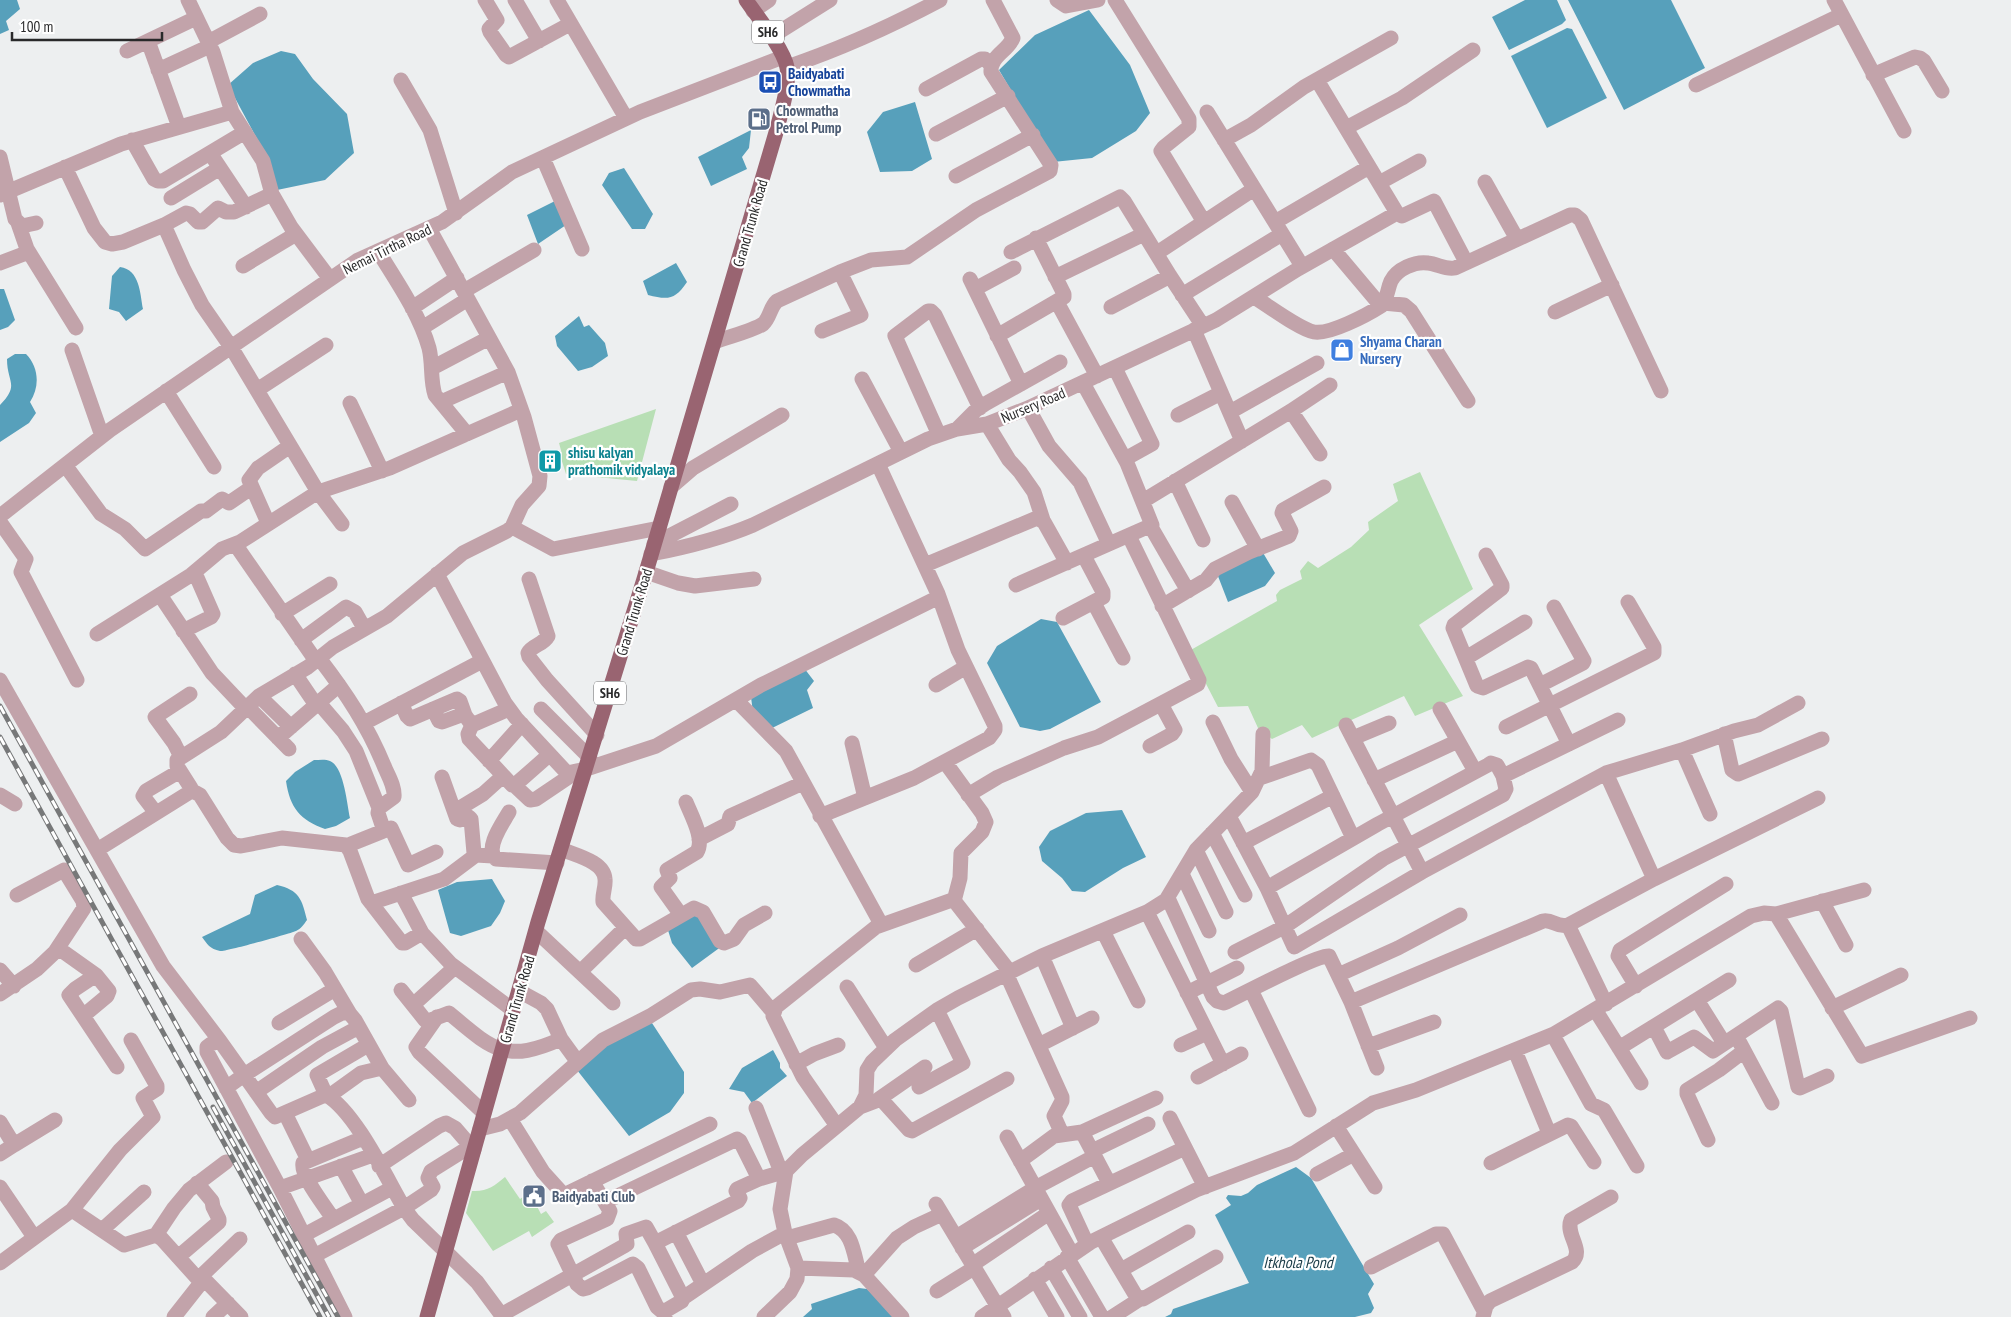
<svg xmlns="http://www.w3.org/2000/svg" width="2011" height="1317" font-family="'PT Sans Narrow',sans-serif">
  <style>
    .green { fill: #b8dfb5 }
    .water { fill: #57a0bb }
    .lines { fill: none; stroke-linecap: round; stroke-linejoin: round }
    .minor { stroke: #c2a3aa; stroke-width: 15 }
    .major { stroke: #996471; stroke-width: 15 }
    .rail-casing { stroke: #777879; stroke-width: 5 }
    .rail { stroke: #fff; stroke-width: 3; stroke-dasharray: 9; stroke-linecap: butt }
    .labels { text-anchor: middle; dominant-baseline: central; stroke-width: 4.5; stroke-linejoin: round; paint-order: stroke }
    .shield { fill: #fff; stroke: #69696a; stroke-width: 1 }
    .shield-label { font-size: 14px; font-weight: bold; fill: #29292a }
    .transit-label { font-size: 15px; font-weight: bold; fill: #164399; stroke: #fff; text-anchor: start }
    .service-label { font-size: 15px; font-weight: bold; fill: #4e5e75; stroke: #fff; text-anchor: start }
    .street-label { font-size: 15px; fill: #29292a; stroke: #fff }
    .shop-label { font-size: 15px; font-weight: bold; fill: #366cbe; stroke: #fff; text-anchor: start }
    .culture-label { font-size: 15px; font-weight: bold; fill: #0d838f; stroke: #fff; text-anchor: start }
    .water-label { font-size: 16px; font-style: italic; fill: #193b47; stroke: #fff }
  </style>
  <rect width="100%" height="100%" fill="#edeff0"/>
  <path class="green" d="M656 409 637 481 566 474 560 455 562 454 559 443Z
    M1420 472 1473 589 1419 625 1463 696 1415 716 1404 696 1312 738 1302 725 1272 739 1258 728 1248 706 1218 707 1189 651 1277 601 1276 595 1280 590 1302 579 1300 571 1308 561 1318 568 1351 547 1369 530 1368 522 1398 501 1393 484Z
    M505 1177 520 1199 527 1194 529 1199 532 1197 541 1214 546 1211 554 1222 532 1237 529 1231 493 1251 466 1213 472 1191C487 1192 494 1186 505 1177Z"/>
  <path class="water" d="M0 0H17L20 9 6 21 9 30 0 34Z
    M1525 0H1557L1566 20 1562 24 1509 50 1492 17Z
    M1568 0H1671L1705 68 1624 110Z
    M1089 10 1130 65 1150 113 1136 131 1092 158 1053 162 999 70 1035 35Z
    M1567 28 1572 29 1607 98 1547 128 1511 56Z
    M281 51 295 54 313 79 347 114 354 153 325 180 277 190 262 148 228 85 253 63Z
    M915 102 932 159 912 171 880 172 867 132 883 112Z
    M751 130 749 148 742 157 747 169 711 186 698 157Z
    M624 168 653 214 645 229H632L602 185 609 173Z
    M555 201 566 225 538 244 527 215Z
    M676 263 687 282C675 300 668 300 648 295L643 281Z
    M120 267C140 270 140 293 143 309L126 321 119 312 109 309 112 276Z
    M0 289H4L15 320 8 327 0 330Z
    M579 316 584 327 589 325 605 343 608 356 592 367 578 371 557 346 555 336Z
    M15 354H26C39 367 40 387 30 402L36 413 29 423 0 442V405C20 384 7 383 7 359Z
    M1262 551 1275 573 1265 586 1228 602 1216 571Z
    M1041 619 1057 622 1101 702 1050 729 1040 731 1020 727 987 663 997 646Z
    M804 668 814 681 807 690 813 708 768 730 754 720 751 697Z
    M314 760C319 760 326 759 330 761 344 767 347 804 350 818L336 826 325 829C300 820 290 808 286 781L295 772Z
    M1122 810 1146 857 1123 868 1085 892 1072 891 1062 878 1042 861 1039 847 1050 831 1086 813Z
    M492 879 505 901 500 913 491 926 461 936 450 933 438 890 457 882Z
    M277 885C299 890 302 899 307 920 304 924 301 929 296 931 289 934 224 952 220 951 210 949 207 944 202 937L250 914 255 895Z
    M698 913 722 946 692 968 672 943 667 927Z
    M650 1020 684 1072V1093L670 1112 629 1136 577 1070 600 1044Z
    M773 1050 780 1063V1068L787 1076 752 1103 744 1092 729 1089 742 1068Z
    M1296 1167 1311 1178 1374 1284 1368 1294 1374 1308 1371 1313 1355 1317H1165L1171 1314 1173 1309 1249 1283 1215 1215 1231 1205 1226 1198 1228 1195 1241 1196 1248 1193 1257 1185Z
    M859 1288 867 1289 895 1317H803L812 1309 811 1304Z"/>
  <g class="lines">
    <path class="minor" d="M188 0 213 52 232 112 263 161 272 194 291 227 330 279
      M485 0 497 20 489 29 490 32 506 55 509 57 570 24
      M515 0 539 41
      M557 0 626 118
      M1057 0 1066 6 1098 0
      M1115 0 1189 119V127L1164 147 1161 151 1204 222
      M1834 0 1904 131
      M753 11 769 0
      M771 37 830 0
      M148 41 179 127
      M208 42 260 14
      M127 51 196 18
      M787 67C840 49 891 26 940 0
      M158 70 210 46
      M1873 75 1915 57 1920 58 1924 61 1942 91
      M401 80 430 130 456 213
      M1317 80 1397 213 1402 216 1434 201 1466 262
      M1696 85 1841 15
      M926 89 981 59H985L991 65
      M1207 112 1302 266
      M1346 128 1402 98 1473 50
      M936 134 1008 96
      M132 140 154 179 158 181H163L245 132
      M1224 140 1251 125 1304 87 1391 38
      M210 153 246 207
      M0 157 15 219 22 226 36 223
      M543 158 582 249
      M65 167 94 228 105 242 112 244 123 242 164 225 184 270 202 305 231 347 318 492 342 524
      M956 176 1033 135
      M1485 182 1517 239
      M1379 183 1419 161
      M0 195 121 144 232 112
      M171 198 220 168
      M1275 222 1369 167
      M18 223 27 249 76 328
      M164 225 186 213 190 214 198 222H202L218 208 226 212H234L272 194
      M1333 249 1381 306
      M378 251C397 282 419 313 429 348 433 364 430 380 435 395L467 434
      M1011 252 1120 197 1124 201 1170 276 1203 326
      M1157 253 1254 189
      M0 263 29 252
      M243 266 296 234
      M1055 277 1144 234
      M970 279 1021 384
      M975 289 1014 268
      M464 291 534 250
      M1182 295 1282 234
      M1254 297C1269 306 1299 329 1314 332 1329 335 1367 315 1381 306 1388 298 1387 290 1391 281 1397 269 1415 261 1428 263 1438 264 1445 270 1455 268L1570 215H1575L1581 220 1661 391
      M1057 302 1097 376
      M1383 303 1404 305 1411 311 1468 401
      M1111 307 1170 276
      M412 308 457 278
      M1555 312 1612 285
      M422 328 468 299
      M1194 330 1242 441
      M822 331 861 315 840 272
      M997 336 1064 297V294L1036 238
      M715 342C727 337 753 331 763 324 770 318 770 307 777 301L840 272 871 260 907 257 976 210 1050 171 1051 165 991 72C990 56 1008 51 1013 38L993 0
      M72 350 102 436
      M432 368 489 338
      M1115 368 1152 444 1125 459
      M862 379 901 452
      M257 390 326 345
      M166 391 214 467
      M441 402 508 372
      M350 403 382 471
      M1028 408 1049 446 1080 482 1109 544
      M1291 411 1320 454
      M1230 412 1317 363
      M1178 415 1221 393
      M987 424 1009 460 1020 472 1034 492 1043 520
      M957 429 976 410 985 404 1060 362
      M939 435 895 336 928 311H931L935 315 980 408
      M65 465 101 514 125 529 145 549 201 511H206L222 499 229 503 251 488
      M1175 481 1203 540
      M671 487 693 468 782 415
      M1143 501 1291 411 1330 385
      M1232 502 1258 549
      M0 516 110 430 358 260 442 222 512 172 640 112 783 57
      M0 522 26 559 21 572 77 680
      M268 523 249 480 258 468 290 446
      M512 527 553 549 659 528
      M1151 527 1188 591
      M235 544 316 661
      M654 544 731 504
      M651 554C687 547 720 539 753 525L928 439 957 429 987 424 1028 408 1216 320 1298 269 1397 213
      M1486 555 1502 585V588L1454 625 1453 628 1477 686 1483 688 1528 667 1531 668 1569 744
      M925 565 1037 518 1044 522 1067 563
      M646 572 678 583 695 586 754 579
      M437 574 505 703 516 718 567 773 586 769 656 746 761 685 939 597
      M529 579 548 636C543 645 532 645 528 653L529 657 547 680 597 735
      M1016 585 1152 525 1127 463 1083 383
      M160 595 212 673 246 709
      M1094 603 1123 658
      M1162 606 1206 580 1215 569 1249 552 1289 536 1291 531 1282 513 1283 510 1324 487
      M282 614 330 584
      M1063 618 1103 597V592L1084 556
      M183 631 211 617 213 614 195 573
      M97 634 191 575 222 549 240 542 318 492 390 468 521 410
      M301 640 346 607 355 612 364 628
      M319 658C346 693 368 726 385 768 389 777 395 787 394 797L379 808 378 813 384 831
      M1466 658 1525 622
      M295 674 316 705
      M0 680 163 966 220 1041 271 1113 275 1117 323 1096 326 1095C355 1111 387 1179 404 1208L413 1220 477 1282 503 1317
      M936 685 966 667
      M1540 685 1583 663 1584 661 1554 607
      M259 696 291 727
      M736 700 786 751 881 924
      M319 703 343 731 356 751 379 808
      M401 703 407 716 410 719 457 699 460 701 465 715
      M248 707 289 749
      M433 709 439 721 442 722 464 714 472 725 509 709
      M541 709 590 758
      M1440 709 1475 771
      M1213 722 1231 759 1252 792
      M364 723 482 661
      M472 725 468 734 469 739 512 785 516 784 549 755
      M1346 725 1422 872
      M1506 727 1654 653V647L1628 602
      M1724 734 1732 770 1738 774 1822 739
      M278 738 339 685
      M1353 738 1389 723
      M852 743 865 798
      M1150 746 1172 734 1175 730 1161 704
      M1682 750 1710 814
      M181 757 174 743 155 717 190 694
      M489 761 522 724
      M945 762 982 813 986 822 982 832 961 853 960 878 954 901
      M1606 773 1654 879
      M1503 776 1618 720
      M442 777 457 819 460 820 469 817 471 819 474 853 476 855 493 856
      M1260 778 1311 760 1318 765 1353 838
      M1374 780 1458 741
      M514 785 530 800 536 799 576 772
      M191 790 200 795 227 838 234 845 241 846 282 838 346 845 350 851 368 899 402 943H405L422 933 451 964 513 1010
      M0 795 15 804
      M968 795 998 777 1064 748 1098 737 1198 684 1199 680 1129 536
      M455 811 483 794 503 776
      M509 812C503 823 484 848 496 859L557 863
      M156 813 143 796 146 791 180 771
      M820 816 914 778 989 738 995 730V726L958 650 938 594 878 464
      M1229 816 1267 888 1294 947 1422 872 1606 773 1682 750 1734 731 1758 725 1798 703
      M1212 833 1245 895
      M699 839 728 824 730 816 803 783
      M1243 843 1333 796
      M348 847 351 844 391 828 408 865 436 852
      M561 849C574 855 604 861 605 879 606 887 602 894 603 902L636 939H640L694 908 703 912 720 941 724 943 734 939 744 925 765 913
      M97 850 190 792 191 788 177 766V760L221 732 259 696 308 667 333 647 387 616 463 553 507 531 512 527 522 505 539 486 540 476 524 417 508 372 429 228
      M1196 850 1226 912
      M1182 874 1209 931
      M401 893 422 933
      M1168 898 1213 997 1217 1001 1224 1003C1241 995 1316 955 1329 956L1351 1002 1377 1068
      M1822 901 1846 945
      M371 903 444 879 476 855
      M1147 912 1223 1064
      M1776 914 1862 1056 1970 1018
      M681 915 661 887 670 878 667 870 697 852C705 839 691 815 686 802
      M1568 925 1606 1004
      M536 931 613 1003
      M1103 931 1138 1001
      M301 939 325 972 350 1014
      M58 948 96 975 109 991 107 996 83 1016
      M1235 952 1284 927 1383 859 1503 795 1506 789 1503 776 1497 765 1491 763 1488 765 1378 824 1267 888
      M1042 956 1073 1028
      M916 965 977 929
      M0 970 14 986
      M580 972 625 928
      M1006 973 1062 1097V1101L1054 1116 1062 1134
      M96 975 75 989 69 995 117 1067
      M1338 975 1398 948 1460 915
      M1636 986 1618 956 1620 950 1726 884
      M847 987 886 1048
      M401 990 425 1020 428 1021 449 1013C492 1049 505 1064 561 1039
      M1251 990 1309 1110
      M519 991 541 1003 547 1009 561 1039 577 1061
      M1187 993 1237 968
      M0 994 37 969 55 952 84 908 83 901 64 870 17 895
      M1697 1000 1724 1043
      M1351 1002 1543 921C1553 919 1556 928 1568 925L1654 879 1818 798
      M413 1005 455 967
      M1832 1008 1901 975
      M1596 1011 1641 1083
      M437 1017 416 1047 419 1052 484 1113
      M279 1023 335 989
      M1654 1027 1667 1052 1694 1037 1713 1051 1778 1008 1781 1011 1798 1087 1800 1088 1827 1076
      M1553 1035 1591 1104 1604 1110 1637 1166
      M220 1041 211 1044 207 1047V1052L280 1188 345 1317
      M1740 1043 1772 1103
      M1039 1045 1092 1018
      M1181 1045 1207 1033
      M1368 1046 1434 1022
      M1619 1048 1729 980
      M1515 1051 1549 1133
      M796 1064 814 1054 838 1045
      M1198 1077 1241 1054
      M919 1087 963 1063 937 1010
      M226 1088 244 1075 334 1017 344 1012 350 1014 355 1020 382 1068 409 1100
      M256 1092 322 1047 359 1027
      M326 1095 317 1075 368 1045
      M329 1096 361 1073 382 1068
      M879 1099 925 1067
      M860 1107 881 1099 909 1130 912 1131 1007 1079
      M756 1108 781 1172
      M285 1113 308 1160
      M1170 1118 1205 1187
      M510 1119 543 1172 562 1193 566 1194 710 1124
      M0 1122 14 1145 0 1154
      M837 1126 803 1077 773 1016 776 1007 876 927 952 900 956 903 1010 972
      M1336 1126 1375 1187
      M480 1129 500 1124 520 1113 603 1040 650 1016 691 990 700 989 720 992 750 985 773 1012
      M1082 1132 1109 1183
      M1007 1137 1072 1254
      M1708 1140 1687 1094V1090L1719 1070 1744 1051
      M14 1145 55 1120
      M1092 1151 1148 1124
      M1020 1161 1054 1136 1082 1132 1156 1098
      M1491 1163 1568 1125 1571 1126 1594 1162
      M341 1166 362 1204
      M379 1166 439 1126 446 1123 455 1128 474 1150
      M1317 1174 1354 1154
      M592 1181 610 1211 607 1219 561 1240 558 1244 577 1284 583 1289 587 1288 633 1264 638 1268 657 1307 664 1313
      M0 1187 34 1237
      M280 1188 373 1155
      M605 1202 737 1139 740 1141 759 1179
      M936 1204 1004 1317
      M72 1210 120 1150 153 1117 143 1098 157 1089V1086L131 1040
      M333 1219C326 1207 300 1176 303 1163L363 1138
      M103 1229 144 1192
      M676 1232 703 1284
      M156 1235 174 1208 189 1190 226 1162
      M304 1235 392 1188
      M956 1237 1035 1188 1095 1156
      M1101 1237 1136 1296 1143 1299 1216 1257
      M787 1238 834 1225C853 1231 854 1256 859 1272
      M1087 1244 1069 1205 1072 1201 1185 1148
      M962 1248 1041 1199
      M314 1256 404 1208 431 1190 433 1187 428 1178 431 1171 471 1146
      M178 1257 219 1222V1219L213 1207 212 1201 197 1183
      M1067 1257 1102 1317
      M0 1263 72 1210 124 1245 156 1235 162 1239 198 1279 200 1284 174 1317
      M972 1265 1049 1213
      M1371 1267 1436 1234H1443L1484 1311
      M798 1268 854 1270 864 1275 902 1317
      M1051 1268 1080 1317
      M1121 1270 1188 1232
      M864 1275 897 1238 914 1227 942 1214
      M201 1276 241 1317
      M198 1279 240 1239
      M1035 1279 1057 1317
      M937 1291 974 1268
      M683 1298 752 1251 785 1233
      M501 1315 624 1246 627 1244 626 1234 646 1227 655 1243
      M213 1317 228 1303
      M665 1317V1311L682 1301 683 1298 655 1243 738 1201 740 1198 736 1191 737 1189 759 1179 786 1171
      M764 1317 790 1292 797 1279 798 1268 785 1233 780 1209 786 1171 802 1155 860 1107 866 1095 867 1070 872 1062 895 1040 937 1010 958 998 1042 956 1147 912 1166 900 1196 850 1252 792 1262 771 1263 734
      M982 1317 1091 1242 1196 1190 1294 1153 1373 1103 1416 1090 1554 1034 1751 916 1764 913 1776 914 1864 890
      M1112 1317 1140 1299
      M1483 1317 1486 1306 1490 1301 1572 1262C1585 1250 1565 1235 1571 1220L1611 1197"/>
    <path class="major" d="M427 1317 538 922 644 579 777 129C781 112 790 84 787 67 783 48 757 16 746 0"/>
    <g class="rail-casing">
      <path id="rail" d="M0 706 338 1317
        M0 737 320 1317
        M213 1107 329 1317"/>
    </g>
    <use href="#rail" class="rail"/>
  </g>
  <defs>
    <g id="bus-square" transform="scale(1.25)"><rect x="-9" y="-9" width="18" height="18" rx="4" fill="#1a4fb4" stroke="#fff"/><path d="M-5-6H5V4H4V6H2V4H-2V6H-4V4H-5ZM-3.5-4V0h7V-4ZM-3.5 1.2v1.5H-2V1.2ZM2 1.2v1.5H3.5V1.2Z" fill="#fff"/></g>
    <g id="fuel-square" transform="scale(1.25)"><rect x="-9" y="-9" width="18" height="18" rx="4" fill="#5c6f8a" stroke="#fff"/><path d="M-5.5-6h7V0h2V4h1.3V-2.5L3-4.5l.8-.8L6-3V5H2.5V1h-1V6h-7ZM-4.2-4.7v3.2H.2V-4.7Z" fill="#fff"/></g>
    <g id="shop-square" transform="scale(1.25)"><rect x="-9" y="-9" width="18" height="18" rx="4" fill="#3f7fe0" stroke="#fff"/><path d="M-5-2.5h2.3a2.7 3.5 0 0 1 5.4 0H5L5.5 6h-11ZM-1.5-2.5h3a1.5 2.3 0 0 0-3 0Z" fill="#fff"/></g>
    <g id="building-square" transform="scale(1.25)"><rect x="-9" y="-9" width="18" height="18" rx="4" fill="#0f9aa8" stroke="#fff"/><path d="M-4-6H4V6H1V3H-1V6H-4ZM-2.5-4.3h1.7v1.8h-1.7ZM.8-4.3h1.7v1.8H.8ZM-2.5-1h1.7V.8h-1.7ZM.8-1h1.7V.8H.8Z" fill="#fff"/></g>
    <g id="civic-square" transform="scale(1.25)"><rect x="-9" y="-9" width="18" height="18" rx="4" fill="#5c6f8a" stroke="#fff"/><path d="M-.6-6.5H3V-4.5H.6V-3L4-1V1h2V6H-6V1h2V-1L-.6-3ZM-1.2 2.5V6h2.4V2.5Z" fill="#fff"/></g>
  </defs>
  <g fill-rule="evenodd">
    <use href="#bus-square" x="770" y="82"/>
    <use href="#fuel-square" x="759" y="119"/>
    <use href="#shop-square" x="1342" y="350"/>
    <use href="#building-square" x="550" y="461"/>
    <use href="#civic-square" x="534" y="1196"/>
  </g>
  <g class="labels">
    <g class="shield">
      <rect x="752" y="20.5" width="32" height="23" rx="4"/>
      <rect x="594" y="681.5" width="32" height="23" rx="4"/>
    </g>
    <g class="shield-label">
      <text x="768" y="32">SH6</text>
      <text x="610" y="693">SH6</text>
    </g>
    <g class="transit-label">
      <text x="788" y="73">Baidyabati<tspan x="788" dy="17">Chowmatha</tspan></text>
    </g>
    <g class="service-label">
      <text x="776" y="110">Chowmatha<tspan x="776" dy="17">Petrol Pump</tspan></text>
      <text x="552" y="1196">Baidyabati Club</text>
    </g>
    <g class="street-label">
      <text transform="translate(750 223) rotate(-74)">Grand Trunk Road</text>
      <text transform="translate(387 249) rotate(-26)">Nemai Tirtha Road</text>
      <text transform="translate(1033 405) rotate(-23)">Nursery Road</text>
      <text transform="translate(634 612) rotate(-73)">Grand Trunk Road</text>
      <text transform="translate(517 999) rotate(-74)">Grand Trunk Road</text>
    </g>
    <g class="shop-label">
      <text x="1360" y="341">Shyama Charan<tspan x="1360" dy="17">Nursery</tspan></text>
    </g>
    <g class="culture-label">
      <text x="568" y="452">shisu kalyan<tspan x="568" dy="17">prathomik vidyalaya</tspan></text>
    </g>
    <g class="water-label">
      <text x="1298" y="1262">Itkhola Pond</text>
    </g>
  </g>
  <path d="M12 32v8h150v-8" fill="none" stroke="#29292a" stroke-width="2.5"/>
  <text x="20" y="32" font-size="15" fill="#29292a" stroke="#ffffff" stroke-width="4" paint-order="stroke">100 m</text>
</svg>
